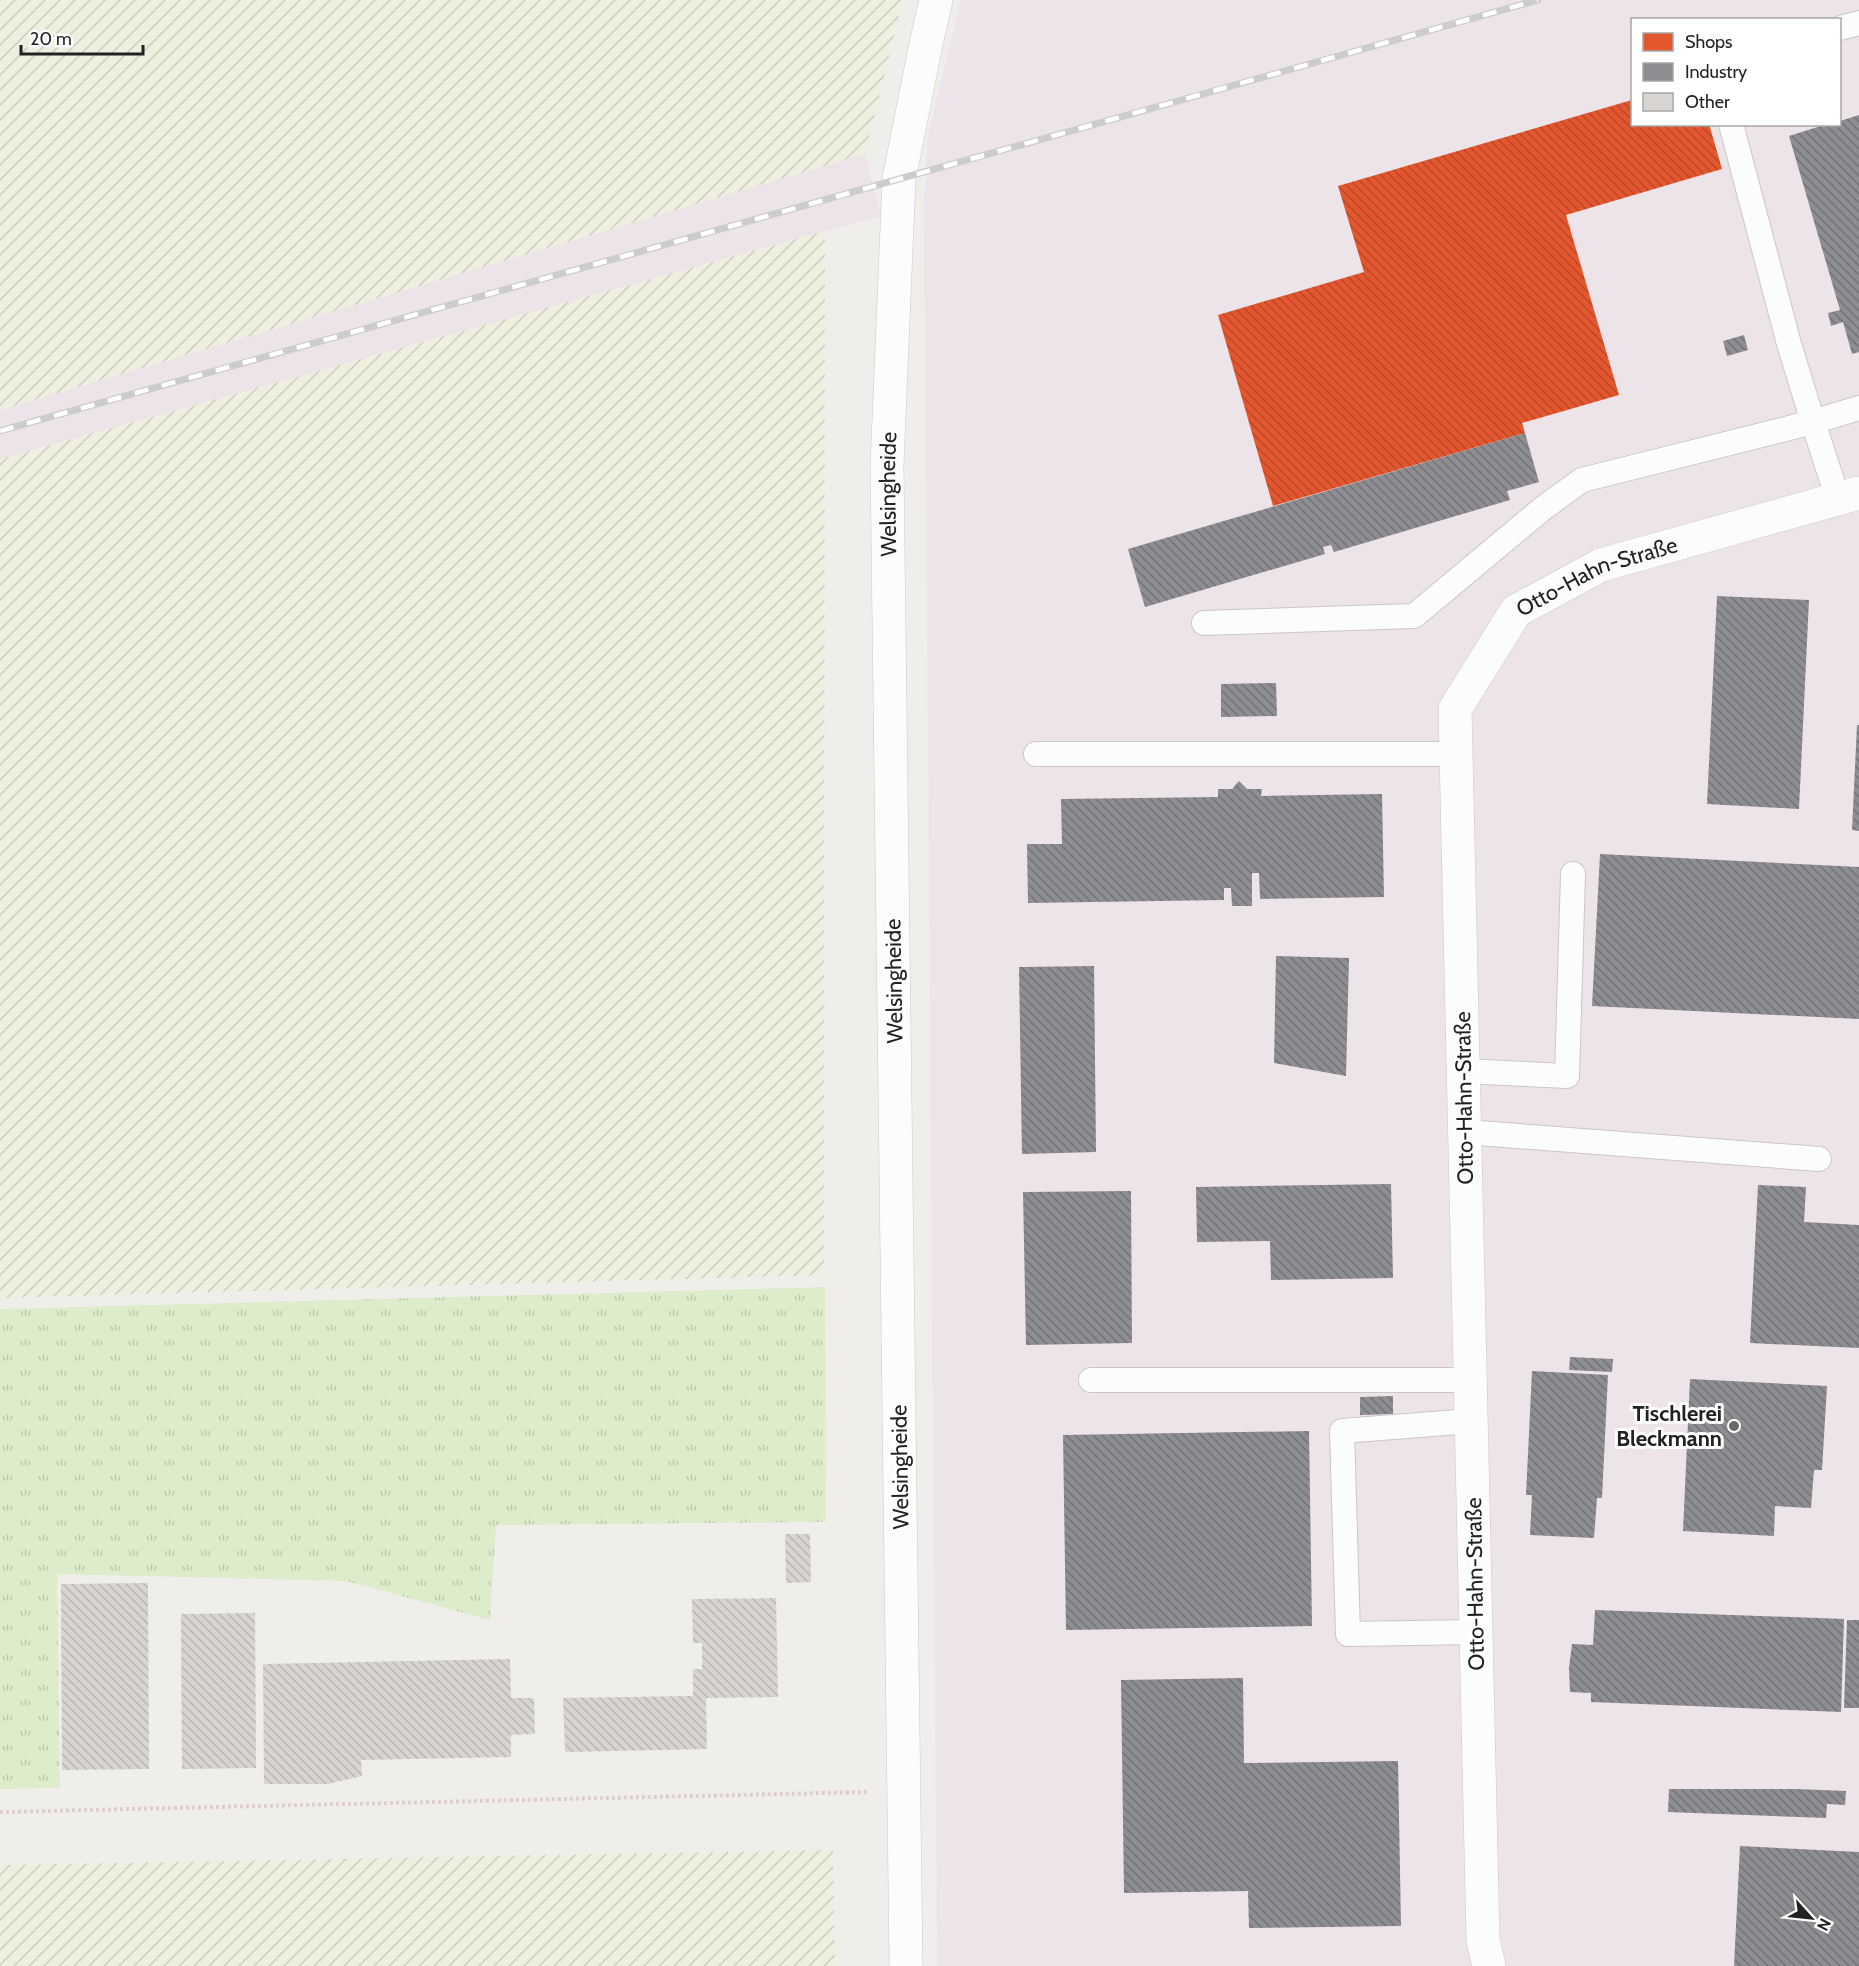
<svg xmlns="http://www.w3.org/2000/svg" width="1859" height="1966" font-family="Cabin,sans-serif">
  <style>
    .industrial { fill: #ede4e9; fill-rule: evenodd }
    .farmland { fill: url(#farmland-furrows) }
    .grass { fill: url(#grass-tufts) }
    .shops { fill: url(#shops-back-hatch) }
    .industry { fill: url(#industry-back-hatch) }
    .building { fill: url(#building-back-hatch) }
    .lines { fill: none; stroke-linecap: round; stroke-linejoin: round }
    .service-casing { stroke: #c9c8c7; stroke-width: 26 }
    .minor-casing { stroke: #c9c8c7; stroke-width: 34 }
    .path { stroke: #dccecd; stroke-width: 4; stroke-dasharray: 3 3; stroke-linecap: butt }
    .service { stroke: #fdfcfc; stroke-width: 24 }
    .minor { stroke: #fdfcfc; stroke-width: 33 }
    .rail-casing { stroke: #ccc; stroke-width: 7 }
    .rail { stroke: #fff; stroke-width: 4.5; stroke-dasharray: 14; stroke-linecap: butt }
    .poi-dot { fill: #6a6968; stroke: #fff; stroke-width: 2 }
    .labels { text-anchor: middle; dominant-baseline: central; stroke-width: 6; stroke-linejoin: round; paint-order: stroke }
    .street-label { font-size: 22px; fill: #222; stroke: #fff }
    .poi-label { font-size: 22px; font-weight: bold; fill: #222; stroke: #fff; text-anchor: end }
  </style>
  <defs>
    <pattern id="farmland-furrows" width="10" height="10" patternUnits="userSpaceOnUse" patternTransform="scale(1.5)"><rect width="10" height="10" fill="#efefdf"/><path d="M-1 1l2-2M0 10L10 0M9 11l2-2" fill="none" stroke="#cdcdbf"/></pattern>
    <pattern id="grass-tufts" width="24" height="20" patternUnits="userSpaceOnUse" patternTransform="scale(1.5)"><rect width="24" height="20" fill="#ddeccb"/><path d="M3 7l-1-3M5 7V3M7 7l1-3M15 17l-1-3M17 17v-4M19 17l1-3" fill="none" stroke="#bdcaae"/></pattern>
    <pattern id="shops-back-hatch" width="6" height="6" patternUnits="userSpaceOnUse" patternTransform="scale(1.5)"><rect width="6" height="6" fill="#e4572e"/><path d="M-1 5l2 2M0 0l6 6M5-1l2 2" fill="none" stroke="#b84827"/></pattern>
    <pattern id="industry-back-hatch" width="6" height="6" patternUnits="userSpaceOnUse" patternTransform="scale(1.5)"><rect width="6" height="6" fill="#8d8d92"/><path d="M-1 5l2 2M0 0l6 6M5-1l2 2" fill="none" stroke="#737377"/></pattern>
    <pattern id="building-back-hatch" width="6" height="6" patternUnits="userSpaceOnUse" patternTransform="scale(1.5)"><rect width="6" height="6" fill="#d7d4d2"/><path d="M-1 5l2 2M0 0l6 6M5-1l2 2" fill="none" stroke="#b8b6b4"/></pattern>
  </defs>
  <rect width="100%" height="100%" fill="#f0eeeb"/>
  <path class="industrial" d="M961 0H1859V1966H937L924 206 928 135ZM1632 20H1840V124H1632Z
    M865 154 881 216 0 459V410Z"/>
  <path class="farmland" d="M0 0H903L865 154 0 410Z
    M825 231 824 1275 0 1298V459Z
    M833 1850 835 1966H0V1865Z"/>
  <path class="grass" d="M825 1287 826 1522 496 1525 490 1620 346 1581 57 1574 60 1788 0 1789V1309Z"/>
  <path class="shops" d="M1632 100V124H1709L1722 169 1566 215 1619 395 1522 423 1525 433 1273 506 1218 315 1364 272 1338 186Z"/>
  <path class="industry" d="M1859 115V352L1852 354 1843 322 1831 326 1828 313 1840 310 1789 136 1827 124H1840V121Z
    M1744 335 1748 350 1727 356 1723 341Z
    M1525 433 1539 482 1507 491 1510 500 1334 552 1331 545 1323 547 1325 554 1145 607 1128 549Z
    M1717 596 1809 600 1799 809 1707 804Z
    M1276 683 1277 716 1221 717V684Z
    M1857 725H1859V831L1852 830Z
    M1239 781 1247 789H1262L1261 796 1382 794 1384 897 1260 899 1259 873H1252V906H1232L1231 888H1224V900L1028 903 1027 844H1062L1061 799 1218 797V789H1232Z
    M1600 854 1859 867V1019L1592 1006Z
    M1276 956 1349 958 1346 1076 1274 1063Z
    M1094 966 1096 1152 1022 1154 1019 967Z
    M1391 1184 1393 1278 1271 1280 1270 1241 1197 1242 1196 1187Z
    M1758 1185 1806 1187 1804 1222 1859 1225V1348L1750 1343Z
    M1131 1191 1132 1343 1026 1345 1023 1192Z
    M1570 1357 1613 1359 1612 1372 1569 1370Z
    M1532 1371 1608 1375 1602 1498H1597L1594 1538 1530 1535 1532 1495H1526Z
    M1690 1379 1827 1386 1822 1470H1814L1811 1508 1775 1506 1774 1536 1683 1531Z
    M1393 1396V1414L1360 1415V1397Z
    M1309 1431 1312 1626 1066 1630 1063 1435Z
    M1595 1610 1844 1619 1841 1712 1591 1702V1693L1570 1692 1569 1668 1572 1644 1593 1645Z
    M1847 1620H1859V1708H1844Z
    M1243 1678 1244 1763 1398 1761 1401 1926 1249 1928 1248 1891 1124 1893 1121 1680Z
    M1669 1789H1797L1846 1791 1845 1805 1827 1804 1826 1818 1668 1812Z
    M1740 1846 1859 1852V1966H1734Z"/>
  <path class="building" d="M785 1534H810L811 1582 786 1583Z
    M148 1583 149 1769 62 1770 61 1584Z
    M776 1598 778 1697 706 1698 707 1749 565 1752 563 1698 693 1696V1669H702V1643H693L692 1599Z
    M255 1613 256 1768 182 1769 181 1614Z
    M510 1659 511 1698H534L535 1734 511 1735V1757L361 1760 362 1776 328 1784H264L263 1664Z"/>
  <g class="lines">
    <g class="service-casing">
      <path id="service" d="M1840 28 1859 23
        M1731 124 1789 344 1813 422 1859 408
        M1204 623 1414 616 1542 509 1582 480 1813 422 1838 499
        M1036 754H1456
        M1463 1071 1567 1076 1573 874
        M1465 1132 1819 1159
        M1091 1380H1470
        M1471 1421 1342 1431 1348 1634 1476 1632"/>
    </g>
    <g class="minor-casing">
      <g id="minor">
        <path id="s1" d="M906 1966 887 466 899 179 926 44 936 0"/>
        <path id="s2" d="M1489 1966 1483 1940 1455 709 1516 611 1601 565 1859 493"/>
      </g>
    </g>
    <path class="path" d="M0 1812 867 1792"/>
    <use href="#service" class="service"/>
    <use href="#minor" class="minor"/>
    <g class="rail-casing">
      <path id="rail" d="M0 431 1538 0"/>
    </g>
    <use href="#rail" class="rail"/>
  </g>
  <circle class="poi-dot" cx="1734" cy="1426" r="6"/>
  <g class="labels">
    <g class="street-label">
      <text stroke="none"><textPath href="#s1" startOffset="1472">Welsingheide</textPath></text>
      <text stroke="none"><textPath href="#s2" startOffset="1462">Otto-Hahn-Straße</textPath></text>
      <text transform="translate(894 981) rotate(-91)">Welsingheide</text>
      <text transform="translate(1464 1098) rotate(-91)">Otto-Hahn-Straße</text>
      <text transform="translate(900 1467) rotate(-91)">Welsingheide</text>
      <text transform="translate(1475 1584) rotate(-91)">Otto-Hahn-Straße</text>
    </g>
    <g class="poi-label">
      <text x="1722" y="1413">Tischlerei<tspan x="1722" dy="25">Bleckmann</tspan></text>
    </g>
  </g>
  <rect x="1631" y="18" width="210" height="108" fill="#ffffff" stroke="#a7a7a7" stroke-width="1.5"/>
  <rect x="1643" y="33" width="30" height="18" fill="#e4572e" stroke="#a7a7a7" stroke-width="1.5"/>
  <text x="1685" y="48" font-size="18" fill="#222222">Shops</text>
  <rect x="1643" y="63" width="30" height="18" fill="#8d8d92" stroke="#a7a7a7" stroke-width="1.5"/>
  <text x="1685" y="78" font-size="18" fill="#222222">Industry</text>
  <rect x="1643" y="93" width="30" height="18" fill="#d7d4d2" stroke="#a7a7a7" stroke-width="1.5"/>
  <text x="1685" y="108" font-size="18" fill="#222222">Other</text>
  <g transform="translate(1811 1918) rotate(117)" stroke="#ffffff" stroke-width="4.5" paint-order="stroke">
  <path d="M0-4.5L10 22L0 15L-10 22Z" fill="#222222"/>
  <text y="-9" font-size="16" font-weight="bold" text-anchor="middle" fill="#222222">N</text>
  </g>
  <path d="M21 45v9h122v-9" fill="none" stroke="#222222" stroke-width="3"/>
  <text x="30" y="45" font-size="18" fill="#222222" stroke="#ffffff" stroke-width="4.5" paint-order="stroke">20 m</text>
</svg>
